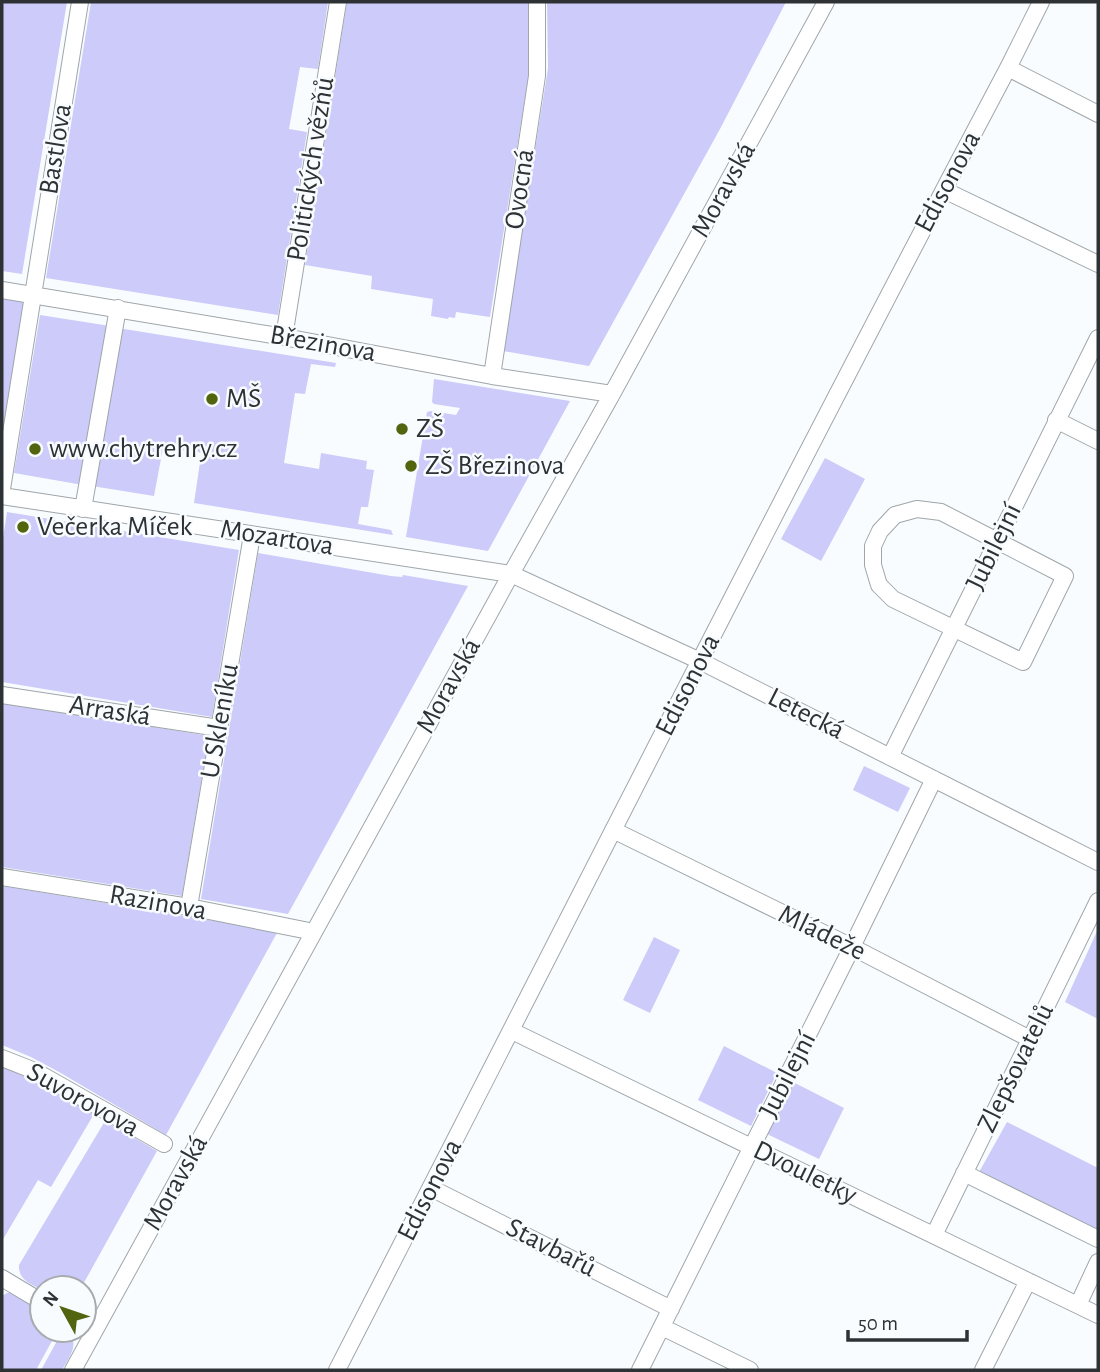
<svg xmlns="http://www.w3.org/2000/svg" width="1100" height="1372" font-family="'Alegreya Sans',sans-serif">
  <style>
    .green { fill: #cccbf9 }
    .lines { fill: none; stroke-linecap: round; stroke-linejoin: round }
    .minor-casing { stroke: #9fa6aa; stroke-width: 18 }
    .minor { stroke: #fff; stroke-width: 16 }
    .poi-dot { fill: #52640e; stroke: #f8fcff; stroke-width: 2.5 }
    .labels { text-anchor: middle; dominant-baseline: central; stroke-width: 5; stroke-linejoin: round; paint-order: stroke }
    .street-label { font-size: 28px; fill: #2f3234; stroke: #f8fcff }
    .poi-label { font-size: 28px; fill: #2f3234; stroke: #f8fcff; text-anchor: start }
  </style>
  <rect width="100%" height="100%" fill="#f8fcff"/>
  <path class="green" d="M2 2H67L22 274 2 271Z
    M91 2H328L318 69 300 67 289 129 307 132 278 315 46 278Z
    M347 2H528L529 56 528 79 490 317 456 312 455 318 449 317 448 319 431 316 433 299 371 289 372 276 305 265Z
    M547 2H786L720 129 589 366 503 351 548 68Z
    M2 290 32 296 2 489Z
    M40 315 110 326 83 485 14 473Z
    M118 328 336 363 335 367 311 364 305 394 295 393 284 463 319 469 321 453 367 461 366 469 374 470 368 507H361L358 524 391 530 393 535 194 503 200 462H204L205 453 163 448 154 496 92 486Z
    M434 379 570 401 488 551 406 537 427 412 431 411 456 415 460 408 434 404 432 402Z
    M825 458 865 479 821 561 781 539Z
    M7 512 239 550 212 717 2 682V545Z
    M258 553 391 576 402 577 403 575 468 586 288 914 201 899Z
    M2 702 209 736 182 896 2 867Z
    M864 766 910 788 898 812 853 790Z
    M2 886 278 931 166 1135 59 1072 31 1057 2 1045Z
    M1098 929V1019L1065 1002Z
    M654 937 680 950 650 1013 623 1000Z
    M724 1046 777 1073 751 1126 698 1100Z
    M2 1066 38 1082 94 1114 51 1187 38 1180 2 1241Z
    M793 1082 844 1108 819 1159 767 1134Z
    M105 1121 157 1151 81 1288H42V1290C31 1284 18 1280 19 1265Z
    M1007 1122 1098 1168V1233L978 1174Z
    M12 1292 42 1309V1330H58L36 1370H2V1296L7 1293Z
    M63 1330H69C79 1347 70 1355 62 1370H41Z"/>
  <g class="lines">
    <g class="minor-casing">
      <path id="minor" d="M1008 68 1098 114
        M944 190 1098 264
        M2 290 284 337 492 376 612 394
        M284 337 338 2
        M492 376 537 76V2
        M1056 420 1098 441
        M2 489 80 2
        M2 496 511 574 700 661 1098 862
        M83 509 118 308
        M917 509 941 512 1065 576 1023 662 893 599 879 585 873 565V546L880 531 895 515Z
        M2 695 219 728
        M890 757 1098 338
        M613 830 852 947 1030 1039
        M2 877 189 907 314 932
        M189 907 252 535
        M512 1031 1098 1315
        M2 1058 35 1071 164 1144
        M964 1173 1098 1239
        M431 1188 671 1309
        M934 1235 1098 901
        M2 1278 42 1302
        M1078 1305 1098 1262
        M662 1327 750 1370
        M73 1370 511 574 612 394 826 2
        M337 1370C560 936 780 499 1008 68L1041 2
        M640 1370 847 957 934 779
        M983 1370 1028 1281"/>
    </g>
    <use href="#minor" class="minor"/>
  </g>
  <g class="poi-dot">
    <circle cx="212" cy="399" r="7"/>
    <circle cx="402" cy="429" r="7"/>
    <circle cx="35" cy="449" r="7"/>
    <circle cx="411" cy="466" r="7"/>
    <circle cx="23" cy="527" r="7"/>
  </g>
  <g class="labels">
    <g class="street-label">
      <text transform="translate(56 149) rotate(-81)">Bastlova</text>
      <text transform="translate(311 169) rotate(-81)">Politických vězňů</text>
      <text transform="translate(948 182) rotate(-62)">Edisonova</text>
      <text transform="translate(520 189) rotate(-82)">Ovocná</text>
      <text transform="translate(724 190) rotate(-61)">Moravská</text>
      <text transform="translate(323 344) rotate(10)">Březinova</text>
      <text transform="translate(277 538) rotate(9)">Mozartova</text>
      <text transform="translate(994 547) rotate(-64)">Jubilejní</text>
      <text transform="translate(688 685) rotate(-63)">Edisonova</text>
      <text transform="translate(449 686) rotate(-61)">Moravská</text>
      <text transform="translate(110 711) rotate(9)">Arraská</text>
      <text transform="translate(806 714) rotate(27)">Letecká</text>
      <text transform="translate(220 721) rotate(-80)">U Skleníku</text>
      <text transform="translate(158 903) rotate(10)">Razinova</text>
      <text transform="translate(822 933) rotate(26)">Mládeže</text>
      <text transform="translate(1016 1068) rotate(-64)">Zlepšovatelů</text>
      <text transform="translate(788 1075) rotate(-63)">Jubilejní</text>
      <text transform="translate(83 1100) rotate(29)">Suvorovova</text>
      <text transform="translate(805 1173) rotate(26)">Dvouletky</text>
      <text transform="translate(176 1183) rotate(-61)">Moravská</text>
      <text transform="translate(430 1190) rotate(-63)">Edisonova</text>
      <text transform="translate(551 1248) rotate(27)">Stavbařů</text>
    </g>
    <g class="poi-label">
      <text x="226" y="399">MŠ</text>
      <text x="416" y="429">ZŠ</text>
      <text x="49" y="449">www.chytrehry.cz</text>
      <text x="425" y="466">ZŠ Březinova</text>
      <text x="37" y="527">Večerka Míček</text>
    </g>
  </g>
  <rect width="1100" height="1372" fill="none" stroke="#2f3234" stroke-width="7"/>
  <g transform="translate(63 1309) rotate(310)"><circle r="33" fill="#f8fcff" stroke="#a8abae" stroke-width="2"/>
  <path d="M0-5L12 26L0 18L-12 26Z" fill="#52640e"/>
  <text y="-10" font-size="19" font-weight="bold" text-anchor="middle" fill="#2f3234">N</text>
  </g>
  <path d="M848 1330v10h119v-10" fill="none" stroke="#2f3234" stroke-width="3.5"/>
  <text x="858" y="1330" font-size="21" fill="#2f3234" stroke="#f8fcff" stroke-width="5" paint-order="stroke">50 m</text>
</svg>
